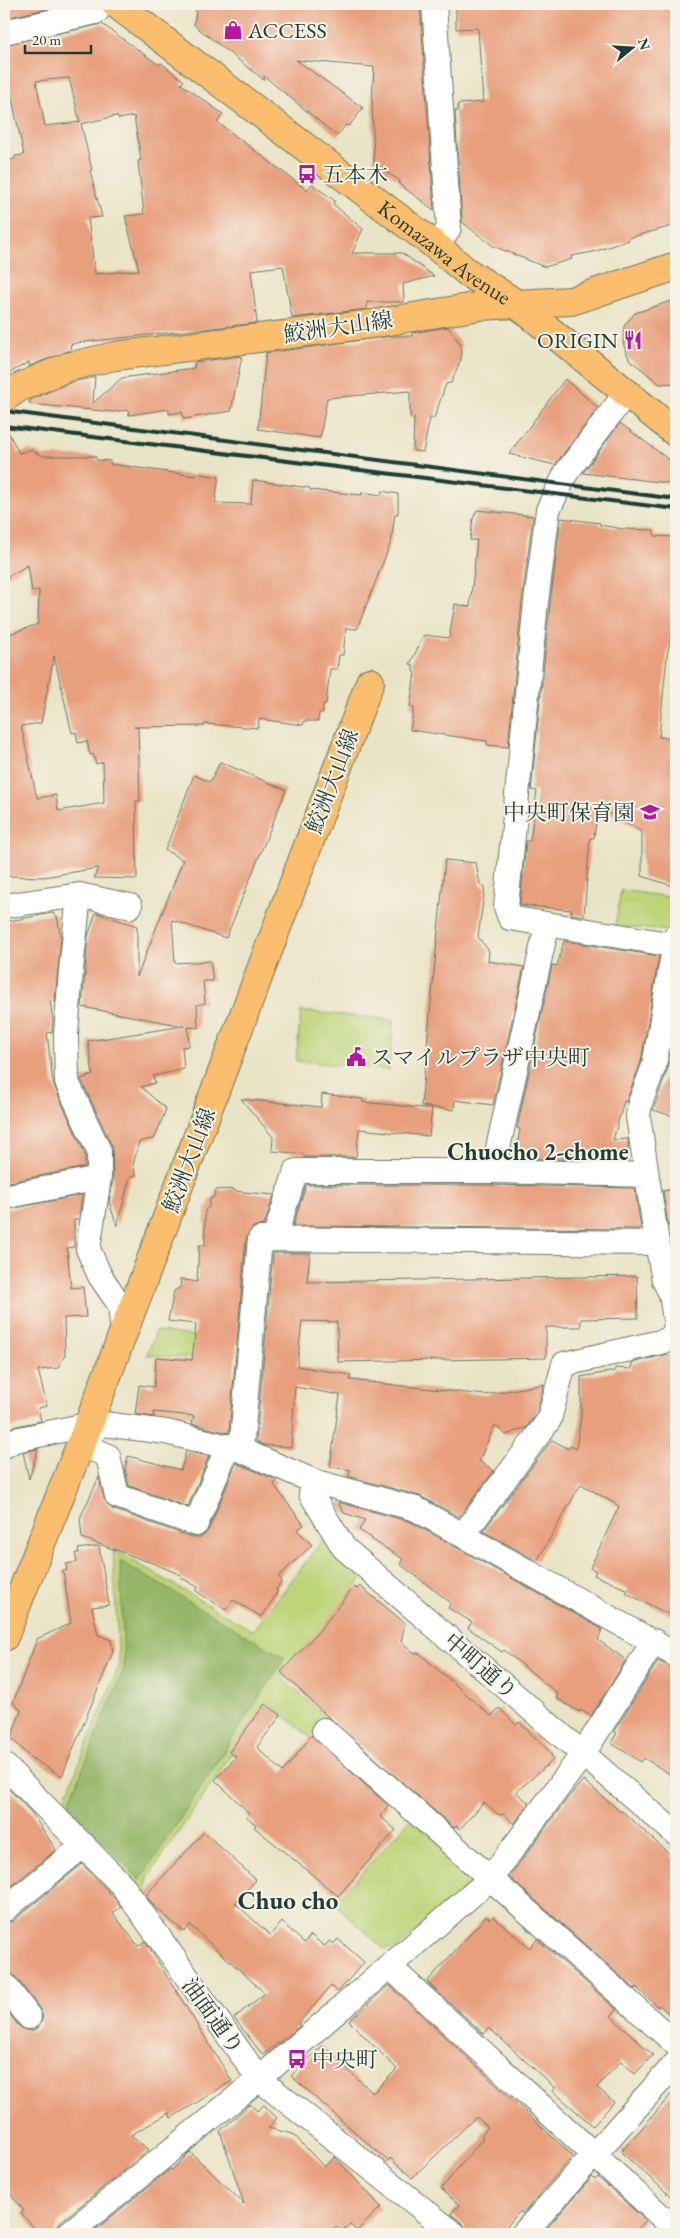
<svg xmlns="http://www.w3.org/2000/svg" width="680" height="2238" font-family="'EB Garamond','Noto Serif JP',serif">
  <style>
    .green { fill: #bdd479; stroke: #6e8856 }
    .forest { fill: #96b669; stroke: #5a7a4e }
    .building { fill: #e89f7d; fill-rule: evenodd }
    .lines { fill: none; stroke-linecap: round; stroke-linejoin: round }
    .minor-casing { stroke: #667767; stroke-width: 26 }
    .major-casing { stroke: #667767; stroke-width: 30 }
    .minor { stroke: #fff; stroke-width: 24 }
    .major { stroke: #fabe6e; stroke-width: 28 }
    .rail { stroke: #1f3d34; stroke-width: 4 }
    .labels { text-anchor: middle; dominant-baseline: central; stroke-width: 4; stroke-linejoin: round; paint-order: stroke }
    .poi-label { font-size: 22px; fill: #1f3d34; stroke: #f7f3e8; text-anchor: start }
    .street-label { font-size: 22px; fill: #1f3d34; stroke: #f7f3e8 }
    .neighbourhood-label { font-size: 24px; font-weight: bold; fill: #1f3d34; stroke: #f7f3e8 }
    .quarter-label { font-size: 25px; font-weight: bold; fill: #1f3d34; stroke: #f7f3e8 }
  </style>
  <rect width="100%" height="100%" fill="#f7f3e8"/>
  <filter id="ink" filterUnits="userSpaceOnUse"><feTurbulence type="fractalNoise" baseFrequency=".02" numOctaves="2"/><feDisplacementMap in="SourceGraphic" scale="10" xChannelSelector="R" yChannelSelector="G"/><feConvolveMatrix kernelMatrix="1 2 1 2 8 2 1 2 1" color-interpolation-filters="sRGB"/></filter>
  <filter id="wash" filterUnits="userSpaceOnUse"><feTurbulence type="fractalNoise" baseFrequency=".0096" numOctaves="4" result="noise"/><feDisplacementMap in="SourceGraphic" scale="20" xChannelSelector="R" yChannelSelector="G"/><feGaussianBlur stdDeviation="1.12" result="paint"/><feColorMatrix in="noise" values="0 0 0 0 0 0 0 0 0 0 0 0 0 0 0 0 0 1.4 0 .05"/><feComposite in="paint" operator="in"/></filter>
  <g filter="url(#wash)">
    <rect width="100%" height="100%" fill="#eae4c6"/>
    <path class="green" d="M621 890 676 898V909L671 931 615 926Z
      M301 1011 394 1020 389 1070 296 1061Z
      M156 1331 200 1337 199 1358 147 1355Z
      M324 1538 362 1578 284 1680 328 1719 310 1737 267 1702 148 1877 146 1894 61 1808 119 1666 113 1549 253 1631Z
      M411 1819 470 1872V1883L397 1949H384L334 1903Z"/>
    <path class="forest" d="M120 1561 285 1658 140 1880 68 1805 124 1668Z"/>
    <g id="blocks">
      <path class="building" d="M4 4H46L47 9 4 18Z
        M197 4H420L434 210 399 184 400 181 374 164 372 101 374 67 296 60 363 108 349 126 346 125 337 136 264 76V80L194 25Z
        M461 4H676V225L628 238 629 240 593 252 571 256 572 259 545 267 493 246 462 222 455 111H458V104L483 102 478 28 456 29V6H461Z
        M102 24 159 65 161 63 184 81 181 84 223 114 217 122 307 190 312 184 335 201 333 204 363 229 352 253H402L434 276 403 284 404 302H367V309L292 318 283 266 251 270 257 323 76 343 70 345 71 350 29 366V362L4 376V161L15 159V156L24 155 8 80 4 81V45ZM69 78 80 122 45 126 36 81ZM116 116 119 119 134 116 141 160 138 161 144 214 125 216 139 270 95 274 88 218 102 217 90 171 92 170 81 124Z
        M671 301 676 372 674 383 660 384 629 359 623 343 624 326 635 313Z
        M448 327 461 345V359L451 383 446 384 434 418H430L423 452 413 451 414 418 410 417V391L327 398 320 438 258 429 266 353 391 336H412V333Z
        M242 356 231 411 184 419 182 412 169 414V409L129 415 128 410 113 412 30 404V400L72 382 95 377 93 403 122 378 194 368 195 362Z
        M565 379 598 408 555 465 509 454Z
        M620 423 676 465V484L583 473Z
        M4 424 19 453 30 450 43 456H95L97 460 110 461V464L196 476V473L219 477 215 503 251 504 253 480 310 488V490L362 495V492L381 495 382 491 398 494V514H395L391 542 357 629 346 628 343 655H339L337 669H330L326 704H323V713H319L318 721H304L303 725 259 719 258 728 205 724V726L134 727 138 728 140 801H136L137 879 94 878 98 868 44 877 4 876V636L38 624 39 590 32 592 28 565 4 579ZM54 656 72 733 76 732 78 743 87 741 90 755 93 754 96 764 103 762 104 803 58 811 56 795 37 798 21 726 41 723Z
        M477 510 533 516 522 601 508 747 487 745V741L410 730 414 707H410L415 672H413V665L410 664 424 635 449 638 455 604 470 607 477 540H470L473 519Z
        M561 518 600 523V525L623 529 653 530 655 536 676 537V576L673 599 676 600V614L667 655 659 737 676 739V887L642 876V832L598 807 594 838H590L584 916 571 914 572 910 520 905 526 841H530L537 791 531 790 550 604Z
        M220 762 286 790 226 938 172 920 175 963 210 961 213 981H203L205 1003 197 1005 198 1028 188 1027 189 1046 182 1047 184 1069 153 1076 155 1083 141 1087 166 1109 155 1138 139 1142 133 1165 136 1175 130 1177 117 1226 109 1202 113 1178 112 1146 81 1079 93 1075 88 1041 184 1026 82 1007 88 936 96 913 137 926V977L183 860 165 850 194 775 210 782Z
        M445 860 476 863 480 884 485 887 478 937 489 951 488 961 524 967 493 1105 455 1100 454 1110 421 1106Z
        M52 913 57 916 61 938 55 1002 50 1001 53 1020 52 1032 47 1033 53 1083 85 1154V1167L4 1183V1015L6 1014 4 922Z
        M564 941 659 956 641 1062 626 1102 624 1101 613 1140 628 1139V1161L515 1158 520 1129 517 1128 552 965 557 966Z
        M676 1017V1117L653 1110 668 1068Z
        M322 1094 363 1099V1102L432 1109 429 1136 359 1129 356 1157H304V1154L272 1151 273 1137 241 1099 321 1107Z
        M306 1185H493L635 1188 641 1229 293 1226Z
        M234 1189V1191L274 1195 264 1225 253 1227 246 1238 229 1433 192 1424 194 1416 154 1412V1417L135 1414 139 1385 154 1387 156 1357 192 1360 196 1324 168 1321 174 1291 181 1287 180 1279 197 1282 199 1245H205V1210L209 1207 210 1199 213 1198 216 1190Z
        M676 1189V1224L668 1226 663 1191Z
        M82 1195 79 1219 74 1220V1247L67 1248 71 1288 83 1287 86 1317 64 1318 65 1355 58 1368 38 1370 47 1406 38 1408 41 1421 12 1427 4 1430V1210Z
        M273 1253H310L307 1282 637 1276 638 1318 581 1319V1327H546V1358L338 1362 337 1322 302 1321 297 1366 350 1375V1380L485 1395 544 1384 536 1414 527 1427 506 1435 495 1425 479 1461 494 1471 459 1517 420 1496 348 1476 351 1470 330 1467 340 1395 295 1387 291 1447 264 1445 256 1441Z
        M676 1350V1618L626 1593 628 1590 594 1575 596 1571 590 1568 619 1506 581 1484 537 1561 483 1531 552 1440 568 1449 570 1446 576 1449 581 1416V1377L615 1371V1368L631 1369 632 1363 668 1354Z
        M38 1449 29 1479 23 1452Z
        M186 1451 209 1456 188 1507 129 1486 125 1469 128 1456 181 1470Z
        M236 1463 277 1480 274 1485 304 1525 297 1530 312 1545 278 1577 282 1580 276 1590 278 1591 262 1617 233 1600 226 1610 196 1591 198 1587 180 1577 181 1575 155 1564 82 1538 80 1518 99 1477 104 1499 112 1509 191 1537 198 1538 204 1535 209 1529Z
        M338 1502 411 1522 602 1629 598 1640 626 1660 591 1716 580 1710 579 1712 556 1698 558 1694 504 1650 502 1652 468 1628 472 1622 448 1608 451 1603 400 1564 403 1559 371 1539 372 1538 359 1530 365 1520 344 1513Z
        M99 1546 109 1605 92 1607 98 1635 111 1640 113 1652 62 1776 31 1758 11 1738 21 1710 13 1703 37 1639 71 1623 63 1571 67 1570 66 1564 77 1562 75 1553H79L78 1549Z
        M360 1586 405 1623 401 1642 415 1653H419L491 1716 499 1708 516 1725 519 1722 550 1752 553 1760 516 1792 529 1803 514 1824 504 1814 499 1815 484 1802 460 1829 456 1826 454 1828 329 1718 281 1672 319 1631 354 1587 357 1589Z
        M658 1661 676 1669V1778L644 1758 641 1762 611 1743 617 1733 614 1731Z
        M265 1704 281 1715 257 1747 283 1772 312 1735 388 1806 380 1816 396 1830 338 1896 254 1827 256 1825 246 1816 249 1813 215 1780 236 1757 229 1752Z
        M583 1780 621 1812 622 1811 676 1860V2020L659 2005 658 2007 636 1987 635 1989 509 1877 567 1799Z
        M4 1784 31 1812 56 1850 4 1892Z
        M204 1832 256 1880 235 1903 270 1935 282 1922 304 1943 311 1935 324 1946 330 1941 333 1944 338 1939 364 1962 338 1992 331 1986 298 2024 300 2026 263 2055 234 2018 265 1993 190 1925 184 1932 151 1903 146 1895Z
        M82 1864 111 1894 121 1907 113 1913 138 1946 145 1941 152 1952 232 2081 171 2118 169 2113 131 2135 149 2150 59 2223 55 2234H39L21 2213 24 2211 4 2186V2006L18 2025 24 2030 31 2031 38 2028 41 2023 43 2016 40 2009 15 1976 4 1970V1923L13 1921Z
        M486 1916 490 1919 493 1916 529 1948 537 1939 617 2010 611 2016 653 2055 635 2074 621 2061 597 2087 614 2102 593 2126 553 2091 555 2088 489 2028 484 2034 427 1982Z
        M389 1985 573 2156 522 2214 520 2211 500 2234H467L463 2224 451 2214 459 2205 441 2189 483 2138 481 2136 488 2127 476 2117 412 2178 390 2158 388 2161 291 2076 322 2046 373 2093 397 2069 349 2021Z
        M676 2089V2201L621 2152Z
        M250 2104 257 2111 264 2105 277 2118 268 2128 293 2134 324 2167 335 2157 381 2207 357 2231 350 2225 342 2231 336 2226 327 2234H90L170 2169 172 2170 190 2152 244 2204 220 2131Z
        M592 2177 595 2180 598 2177 645 2220 634 2234H596L589 2228 583 2234H542Z"/>
    </g>
  </g>
  <g filter="url(#ink)">
    <use href="#blocks" fill-opacity="0" stroke="#667767" stroke-width="1"/>
    <g class="lines">
      <g class="minor-casing">
        <path id="minor" d="M434 4 449 228 437 247
          M4 32 96 12 103 4
          M626 393 566 473 548 510 536 602 506 907 510 918 674 945
          M79 895 71 970 66 1035 67 1082 99 1151V1178L88 1249 100 1276 120 1305 123 1332
          M4 906 79 895 130 906
          M493 1171 547 925
          M4 1197 99 1178
          M274 1239 296 1171H493L646 1175
          M96 1423 88 1447 108 1456 117 1496 196 1524 228 1446
          M4 1446 15 1440 96 1423 166 1432 241 1450 313 1481 416 1509 676 1655
          M241 1450 260 1239 657 1243
          M313 1481 311 1494 344 1548 676 1834
          M463 1535 549 1420 564 1364 665 1341 673 1336 676 1326 671 1294 664 1280 657 1243 638 1116 640 1103 654 1066 676 936
          M324 1730 676 2044
          M4 1765 122 1885 259 2079 454 2234
          M4 1910 84 1845
          M390 1967 676 2230
          M4 1984 29 2017
          M68 2234 259 2079 490 1879 583 1754 654 1641
          M523 2234 676 2063"/>
      </g>
      <g class="major-casing">
        <g id="major">
          <path id="s1" d="M116 4 437 247 467 272 517 304 676 433"/>
          <path d="M4 398 20 387 67 367 115 356 371 324 480 306 571 301 676 266"/>
          <path d="M4 1637 89 1423 370 682"/>
        </g>
      </g>
      <use href="#minor" class="minor"/>
      <use href="#major" class="major"/>
      <path class="rail" d="M4 411 676 499
        M4 426 676 509"/>
    </g>
  </g>
  <defs>
    <g id="shop-bare" transform="scale(1.5)"><path d="M-5-2.5h2.3a2.7 3.5 0 0 1 5.4 0H5L5.5 6h-11ZM-1.5-2.5h3a1.5 2.3 0 0 0-3 0Z" fill="#b5179e" stroke="#f7f3e8" stroke-width="2.5" paint-order="stroke"/></g>
    <g id="bus-bare" transform="scale(1.5)"><path d="M-5-6H5V4H4V6H2V4H-2V6H-4V4H-5ZM-3.5-4V0h7V-4ZM-3.5 1.2v1.5H-2V1.2ZM2 1.2v1.5H3.5V1.2Z" fill="#b5179e" stroke="#f7f3e8" stroke-width="2.5" paint-order="stroke"/></g>
    <g id="restaurant-bare" transform="scale(1.5)"><path d="M-5-6h1v4h1v-4h1v4h1v-4h1v5L-1.5 .5V6h-2V.5L-5-1ZM5-6V6H3V1.5H1.5Q1.5-4 5-6Z" fill="#b5179e" stroke="#f7f3e8" stroke-width="2.5" paint-order="stroke"/></g>
    <g id="school-bare" transform="scale(1.5)"><path d="M0-5L7-2L0 1L-7-2ZM-4 1L0 2.5L4 1V4Q0 6-4 4Z" fill="#b5179e" stroke="#f7f3e8" stroke-width="2.5" paint-order="stroke"/></g>
    <g id="civic-bare" transform="scale(1.5)"><path d="M-.6-6.5H3V-4.5H.6V-3L4-1V1h2V6H-6V1h2V-1L-.6-3ZM-1.2 2.5V6h2.4V2.5Z" fill="#b5179e" stroke="#f7f3e8" stroke-width="2.5" paint-order="stroke"/></g>
  </defs>
  <g fill-rule="evenodd">
    <use href="#shop-bare" x="233" y="30"/>
    <use href="#bus-bare" x="307" y="174"/>
    <use href="#restaurant-bare" x="633" y="340"/>
    <use href="#school-bare" x="650" y="812"/>
    <use href="#civic-bare" x="356" y="1057"/>
    <use href="#bus-bare" x="297" y="2059"/>
  </g>
  <g class="labels">
    <g class="poi-label">
      <text x="248" y="30">ACCESS</text>
      <text x="322" y="174">五本木</text>
      <text x="618" y="340" text-anchor="end">ORIGIN</text>
      <text x="635" y="812" text-anchor="end">中央町保育園</text>
      <text x="371" y="1057">スマイルプラザ中央町</text>
      <text x="312" y="2059">中央町</text>
    </g>
    <g class="street-label">
      <text stroke="none"><textPath href="#s1" startOffset="412">Komazawa Avenue</textPath></text>
      <text transform="translate(338 327) rotate(-8)">鮫洲大山線</text>
      <text transform="translate(332 781) rotate(-69)">鮫洲大山線</text>
      <text transform="translate(189 1160) rotate(-69)">鮫洲大山線</text>
      <text transform="translate(481 1666) rotate(41)">中町通り</text>
      <text transform="translate(213 2016) rotate(54)">油面通り</text>
    </g>
    <g class="neighbourhood-label">
      <text x="538" y="1151">Chuocho 2-chome</text>
    </g>
    <g class="quarter-label">
      <text x="288" y="1900">Chuo cho</text>
    </g>
  </g>
  <rect width="680" height="2238" fill="none" stroke="#f7f3e8" stroke-width="20"/>
  <g transform="translate(632 48) rotate(72)" stroke="#f7f3e8" stroke-width="4" paint-order="stroke">
  <path d="M0-4L9 19L0 12L-9 19Z" fill="#1f3d34"/>
  <text y="-8" font-size="14" font-weight="bold" text-anchor="middle" fill="#1f3d34">N</text>
  </g>
  <path d="M25 45v8h66v-8" fill="none" stroke="#1f3d34" stroke-width="2.5"/>
  <text x="32" y="45" font-size="15" fill="#1f3d34" stroke="#f7f3e8" stroke-width="4" paint-order="stroke">20 m</text>
</svg>
